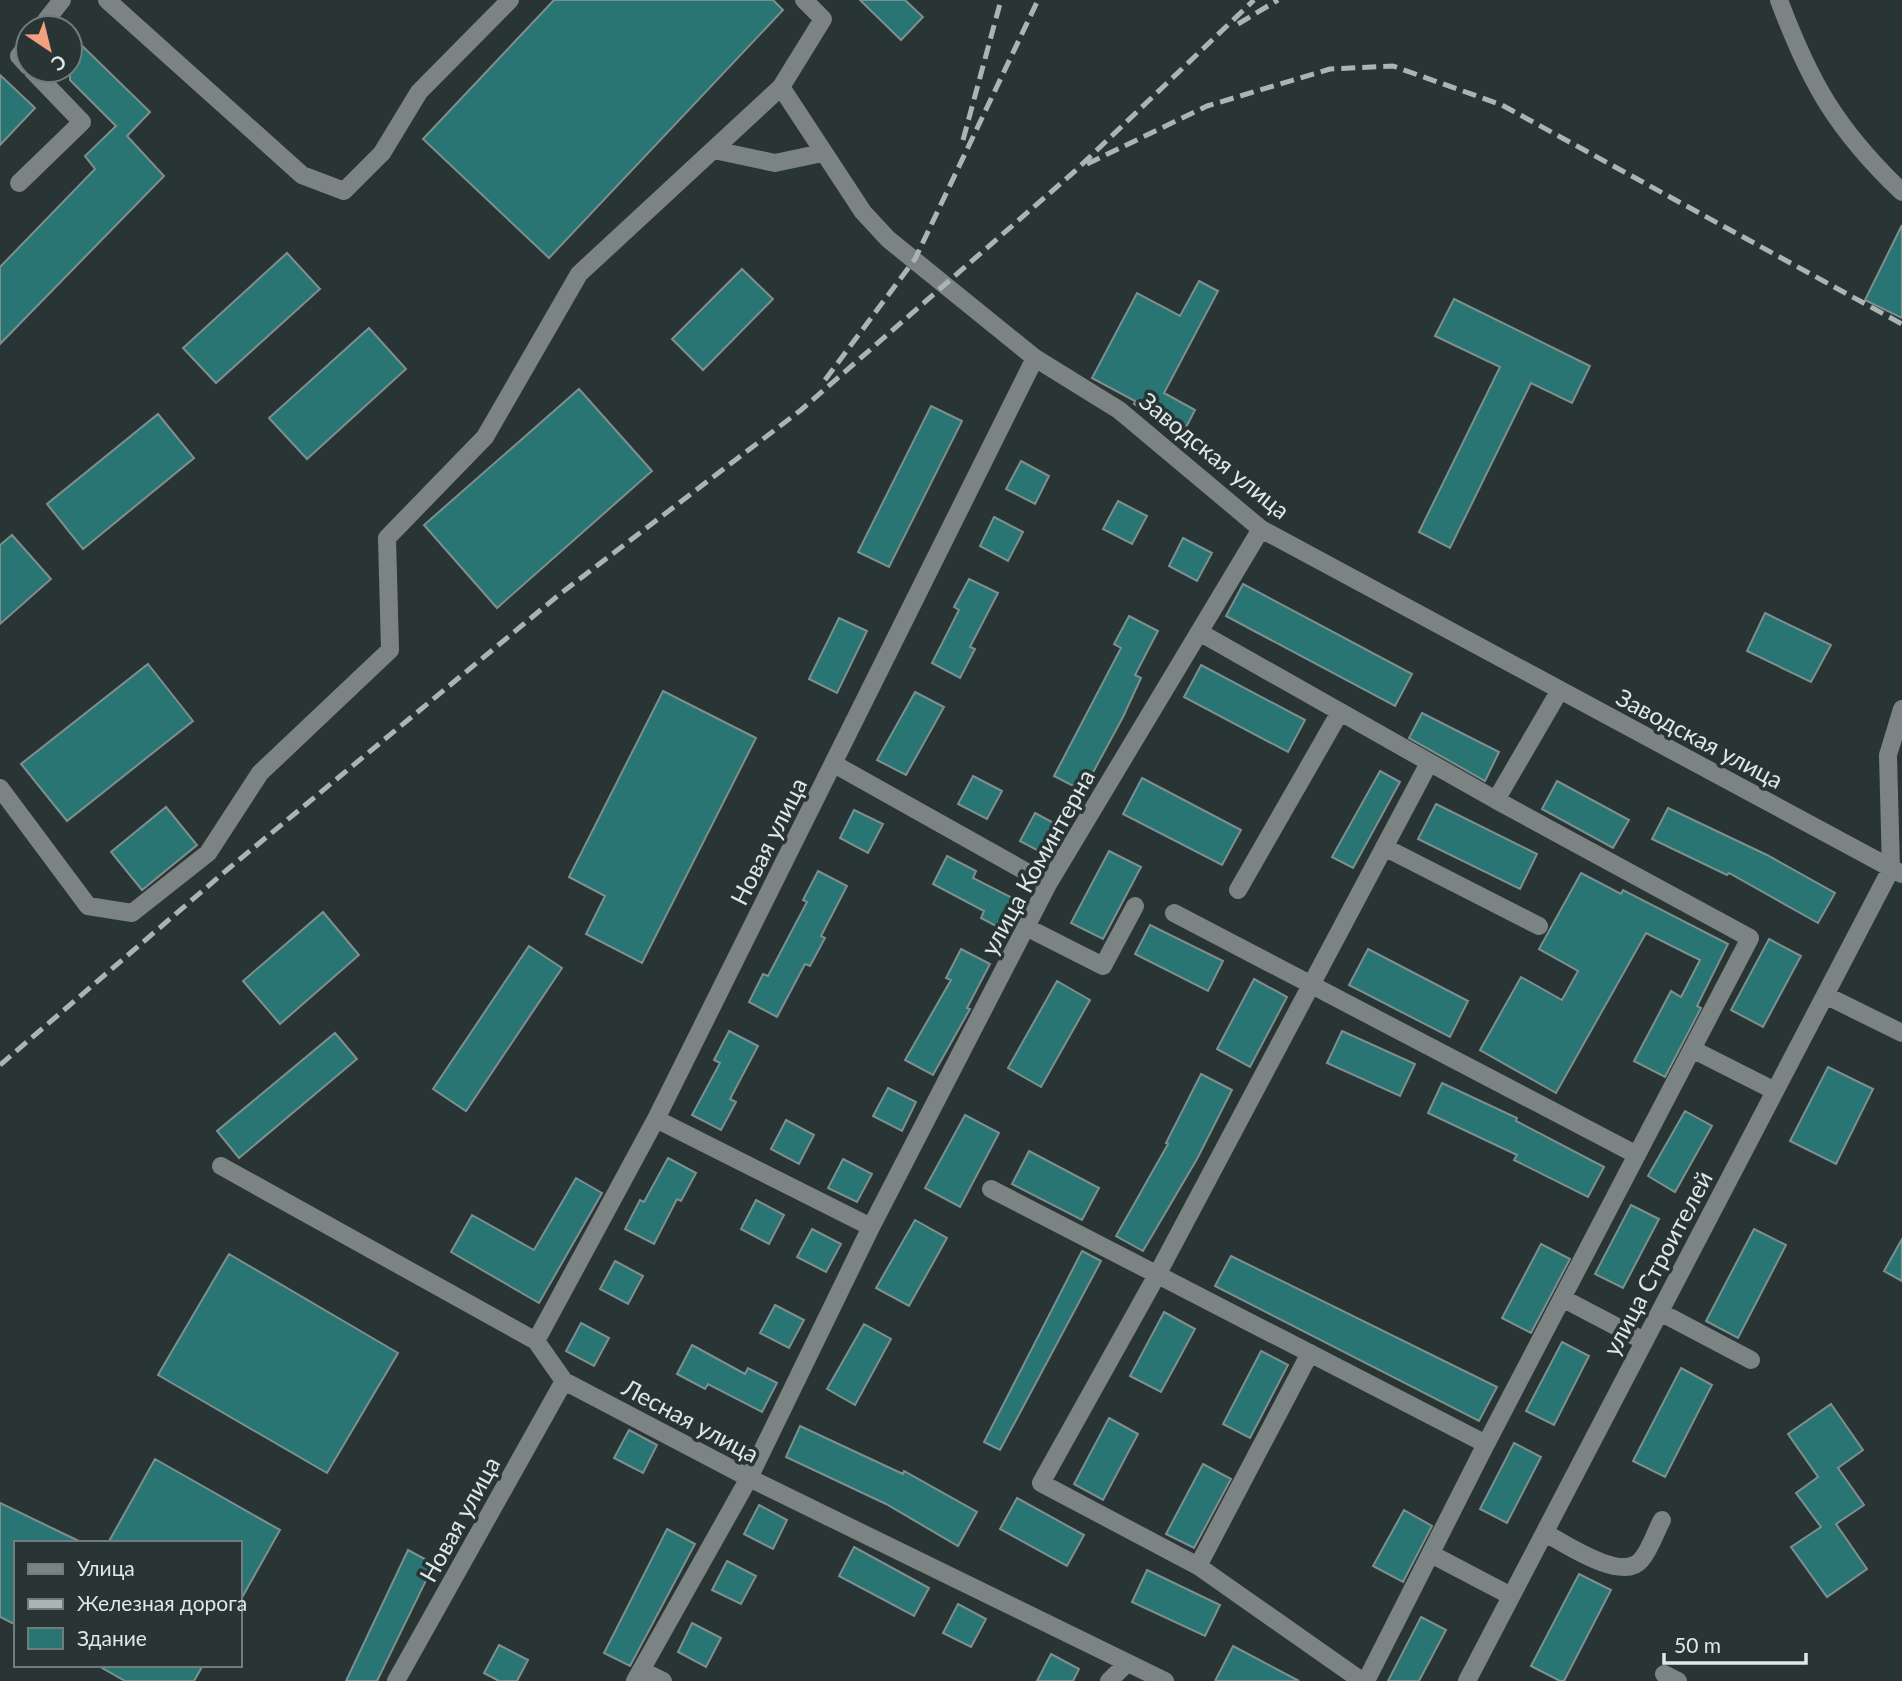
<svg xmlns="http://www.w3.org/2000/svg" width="1902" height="1681" font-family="Lato,sans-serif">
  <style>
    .building { fill: #297574; stroke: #7f8e8e; stroke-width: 2 }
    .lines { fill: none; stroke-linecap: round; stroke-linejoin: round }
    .minor { stroke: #7c8383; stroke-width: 18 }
    .rail { stroke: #abb4b4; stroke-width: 5; stroke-dasharray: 14 7; stroke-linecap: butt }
    .labels { text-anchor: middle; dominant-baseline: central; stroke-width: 7; stroke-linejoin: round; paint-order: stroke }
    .street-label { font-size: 24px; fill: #dfe7e7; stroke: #283534 }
  </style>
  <rect width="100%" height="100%" fill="#283534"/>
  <path class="building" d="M554 0H773L783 10 549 258 423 139Z
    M860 0H905L923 17 901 40Z
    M70 34 150 112 127 136 164 176 0 344V267L95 169 85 156 116 126 70 80Z
    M0 75 35 108 0 145Z
    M1902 225V318L1865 300Z
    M287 253 320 289 216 383 183 348Z
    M742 269 773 299 703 370 672 339Z
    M1199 281 1218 291 1164 393 1195 410 1182 435 1161 423 1163 419 1134 404 1135 401 1092 378 1137 293 1180 316Z
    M1454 299 1590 366 1572 403 1531 383 1450 548 1419 532 1500 367 1435 336Z
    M369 328 406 369 307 459 269 418Z
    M579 389 652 471 497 608 424 525Z
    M931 406 962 421 889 567 858 552Z
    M158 414 194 458 83 549 47 504Z
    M1021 461 1049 476 1035 504 1006 489Z
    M1118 501 1147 516 1132 544 1103 529Z
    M994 517 1023 532 1008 561 980 546Z
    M12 535 51 579 0 624V545Z
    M1183 538 1212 553 1197 581 1169 566Z
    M969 579 998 593 970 647 975 649 960 678 932 663 959 610 954 607Z
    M1243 584 1412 674 1395 706 1226 616Z
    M1765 613 1831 645 1811 682 1747 651Z
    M1129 616 1158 631 1135 675 1141 678 1123 717 1083 791 1054 776 1121 648 1114 644Z
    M839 618 867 631 837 693 809 679Z
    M148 664 193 721 67 821 21 764Z
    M1201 665 1305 720 1288 752 1184 697Z
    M663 691 756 738 642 963 586 934 605 896 569 877Z
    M915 692 944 707 906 775 877 760Z
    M1422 713 1499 752 1485 781 1409 738Z
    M1380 771 1400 782 1353 868 1332 857Z
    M973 776 1002 791 987 819 958 804Z
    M1142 778 1241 830 1222 865 1123 814Z
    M1557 781 1629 820 1613 848 1542 809Z
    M1436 804 1537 854 1520 889 1418 839Z
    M166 807 197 845 142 890 111 852Z
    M1668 808 1767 855 1835 893 1818 923 1729 873 1727 875 1652 839Z
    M854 810 883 824 868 853 840 838Z
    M1035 813 1063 828 1048 856 1020 841Z
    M1109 851 1141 867 1103 939 1071 923Z
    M947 856 976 871 973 878 1024 904 1009 933 981 918 984 911 933 884Z
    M818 871 847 886 821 936 825 938 810 966 805 964 777 1017 749 1002 763 974 768 976 807 902 803 900Z
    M1581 873 1621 894 1623 890 1728 944 1697 1006 1701 1008 1665 1077 1634 1061 1671 991 1681 997 1700 960 1646 933 1556 1093 1480 1050 1521 977 1562 1000 1578 971 1539 949Z
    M323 912 359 955 280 1024 243 981Z
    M1150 925 1223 961 1208 991 1135 954Z
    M1769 939 1801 956 1763 1027 1731 1010Z
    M529 946 562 968 466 1111 433 1089Z
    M961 949 990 964 967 1008 970 1009 933 1075 905 1060 951 980 946 978Z
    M1368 949 1468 1001 1450 1037 1349 985Z
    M1254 979 1287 997 1250 1067 1217 1049Z
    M1057 981 1090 1000 1041 1087 1008 1068Z
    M729 1031 758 1046 730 1099 736 1102 721 1130 692 1115 720 1063 714 1060Z
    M1342 1031 1415 1064 1400 1096 1327 1063Z
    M335 1033 357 1059 239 1158 217 1131Z
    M1828 1067 1873 1089 1836 1164 1790 1141Z
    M1201 1074 1232 1090 1197 1159 1143 1251 1116 1236 1168 1144 1166 1143Z
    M1442 1083 1517 1118 1516 1121 1604 1167 1588 1197 1514 1160 1517 1155 1428 1113Z
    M888 1088 916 1102 902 1131 873 1116Z
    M1685 1111 1712 1126 1675 1192 1648 1176Z
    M965 1115 999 1133 960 1207 925 1188Z
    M786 1120 814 1135 799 1164 771 1149Z
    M1029 1151 1099 1188 1082 1220 1012 1184Z
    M668 1158 696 1173 681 1201 677 1199 654 1244 625 1229 640 1200 644 1202Z
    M843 1159 872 1174 857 1202 828 1188Z
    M576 1178 602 1193 539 1303 451 1252 472 1215 534 1250Z
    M756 1200 784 1215 769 1244 741 1229Z
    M1631 1205 1659 1219 1623 1288 1595 1274Z
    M915 1220 947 1238 909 1306 876 1288Z
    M812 1229 841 1244 826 1272 797 1257Z
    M1754 1229 1786 1245 1738 1338 1706 1321Z
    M1902 1239V1281L1884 1271Z
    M1541 1244 1570 1259 1531 1333 1502 1318Z
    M1082 1251 1101 1261 1000 1450 984 1442Z
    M229 1254 398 1353 327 1473 158 1375Z
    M1231 1256 1497 1387 1479 1421 1215 1286Z
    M615 1261 643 1276 628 1304 600 1289Z
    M775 1305 804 1320 789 1348 760 1333Z
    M1164 1312 1195 1329 1161 1392 1130 1376Z
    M581 1323 609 1338 594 1366 566 1351Z
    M864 1324 891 1339 855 1405 827 1389Z
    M1562 1342 1589 1356 1554 1425 1526 1411Z
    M692 1345 745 1374 748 1368 777 1383 762 1412 708 1384 705 1389 677 1374Z
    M1261 1351 1288 1365 1250 1438 1223 1424Z
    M1681 1368 1712 1385 1665 1477 1633 1461Z
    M1831 1404 1863 1450 1838 1468 1864 1505 1836 1524 1867 1569 1827 1597 1791 1547 1821 1527 1796 1493 1818 1477 1788 1434Z
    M1109 1418 1138 1434 1103 1500 1074 1484Z
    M800 1426 903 1474 904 1471 977 1512 958 1546 886 1504 786 1457Z
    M629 1430 657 1445 643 1473 614 1458Z
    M1514 1443 1541 1457 1507 1523 1480 1509Z
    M155 1459 280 1530 240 1601V1543H108Z
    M1203 1464 1231 1479 1194 1548 1166 1534Z
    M1017 1498 1084 1535 1067 1566 1000 1529Z
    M0 1503 83 1543H16V1625L0 1617Z
    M759 1505 787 1520 773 1549 744 1534Z
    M1404 1510 1432 1526 1403 1582 1373 1566Z
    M667 1529 695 1544 630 1666 604 1653Z
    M854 1547 929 1588 914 1616 839 1576Z
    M408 1550 434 1564 377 1681H346Z
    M727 1561 756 1576 741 1604 712 1590Z
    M1147 1570 1220 1605 1205 1636 1132 1602Z
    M1579 1574 1611 1590 1564 1681H1560L1531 1666Z
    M958 1604 986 1619 971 1647 943 1633Z
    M1421 1617 1446 1630 1419 1681H1388Z
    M692 1623 721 1638 706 1667 678 1652Z
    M499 1645 528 1660 517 1681H499L484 1673Z
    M1233 1646 1299 1681H1215Z
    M1051 1654 1079 1669 1073 1681H1037Z
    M97 1665H203L194 1681H125Z"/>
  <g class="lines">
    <path class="minor" d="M107 0 302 175 344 191 382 153 419 92 510 0
      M804 0 823 19 781 87 863 212 888 239 1035 358 1119 410 1261 529 1902 874
      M1779 0C1810 83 1837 130 1902 192
      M40 28 62 0
      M28 44 19 56 28 66
      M714 150 775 163 822 153
      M19 183 82 122 32 70
      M1199 632 1496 800
      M834 764 1048 884
      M0 788 88 906 132 913 208 853 260 773 390 650 387 538 485 437 579 274 781 87
      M1384 847 1539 926
      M1238 890 1340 712
      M1174 913 1637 1155
      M1028 928 1103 966 1135 906
      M1825 995 1902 1033
      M1692 1049 1775 1091
      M656 1119 871 1227
      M221 1166 536 1341 564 1381 749 1478 1165 1681
      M991 1189 1486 1444 1750 938 1496 800 1560 690
      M1562 1298 1644 1341
      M1660 1312 1751 1360
      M536 1341 656 1119 1035 358
      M1310 1353 1198 1566 1362 1681
      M1545 1533C1564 1543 1622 1583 1641 1560 1650 1550 1655 1533 1662 1520
      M1431 1554 1511 1596
      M1198 1566 1041 1483 1157 1275 1429 763
      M641 1670 663 1681
      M1664 1674 1678 1681
      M396 1681 564 1381
      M635 1681 749 1478 871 1227 1048 884 1261 529
      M1109 1681 1127 1663
      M1366 1681 1486 1444
      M1467 1681 1891 869 1888 755 1902 709"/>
    <path class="rail" d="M1238 24 1278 0
      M963 140 1001 0
      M1087 164 1207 106 1330 69 1393 66 1502 105 1902 324
      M825 380 915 259 1038 0
      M0 1065 228 869 560 594 801 410 1075 171 1254 0"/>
  </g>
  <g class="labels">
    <g class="street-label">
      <text transform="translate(1215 455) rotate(39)">Заводская улица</text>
      <text transform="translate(1700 738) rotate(28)">Заводская улица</text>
      <text transform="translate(768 841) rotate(-63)">Новая улица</text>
      <text transform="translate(1037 862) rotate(-61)">улица Коминтерна</text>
      <text transform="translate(1657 1263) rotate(-62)">улица Строителей</text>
      <text transform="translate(691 1420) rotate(28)">Лесная улица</text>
      <text transform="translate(459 1519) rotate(-61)">Новая улица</text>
    </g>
  </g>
  <rect x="14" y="1541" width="228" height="126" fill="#283534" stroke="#717c7c" stroke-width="2"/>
  <rect x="28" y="1564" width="35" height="10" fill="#7c8383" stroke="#717c7c" stroke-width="2"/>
  <text x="77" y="1576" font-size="21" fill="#dfe7e7">Улица</text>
  <rect x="28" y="1599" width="35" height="10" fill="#abb4b4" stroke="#717c7c" stroke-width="2"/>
  <text x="77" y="1611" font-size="21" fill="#dfe7e7">Железная дорога</text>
  <rect x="28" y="1628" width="35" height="21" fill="#297574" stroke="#717c7c" stroke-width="2"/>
  <text x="77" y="1646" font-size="21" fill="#dfe7e7">Здание</text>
  <g transform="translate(49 49) rotate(145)"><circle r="33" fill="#283534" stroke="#717c7c" stroke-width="2"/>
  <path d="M0-5L12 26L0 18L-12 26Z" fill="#f2a17e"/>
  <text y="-10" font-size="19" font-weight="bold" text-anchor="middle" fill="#dfe7e7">С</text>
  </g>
  <path d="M1664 1653v10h142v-10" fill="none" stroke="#dfe7e7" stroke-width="3.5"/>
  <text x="1674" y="1653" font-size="21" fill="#dfe7e7" stroke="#283534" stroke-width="5" paint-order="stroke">50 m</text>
</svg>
